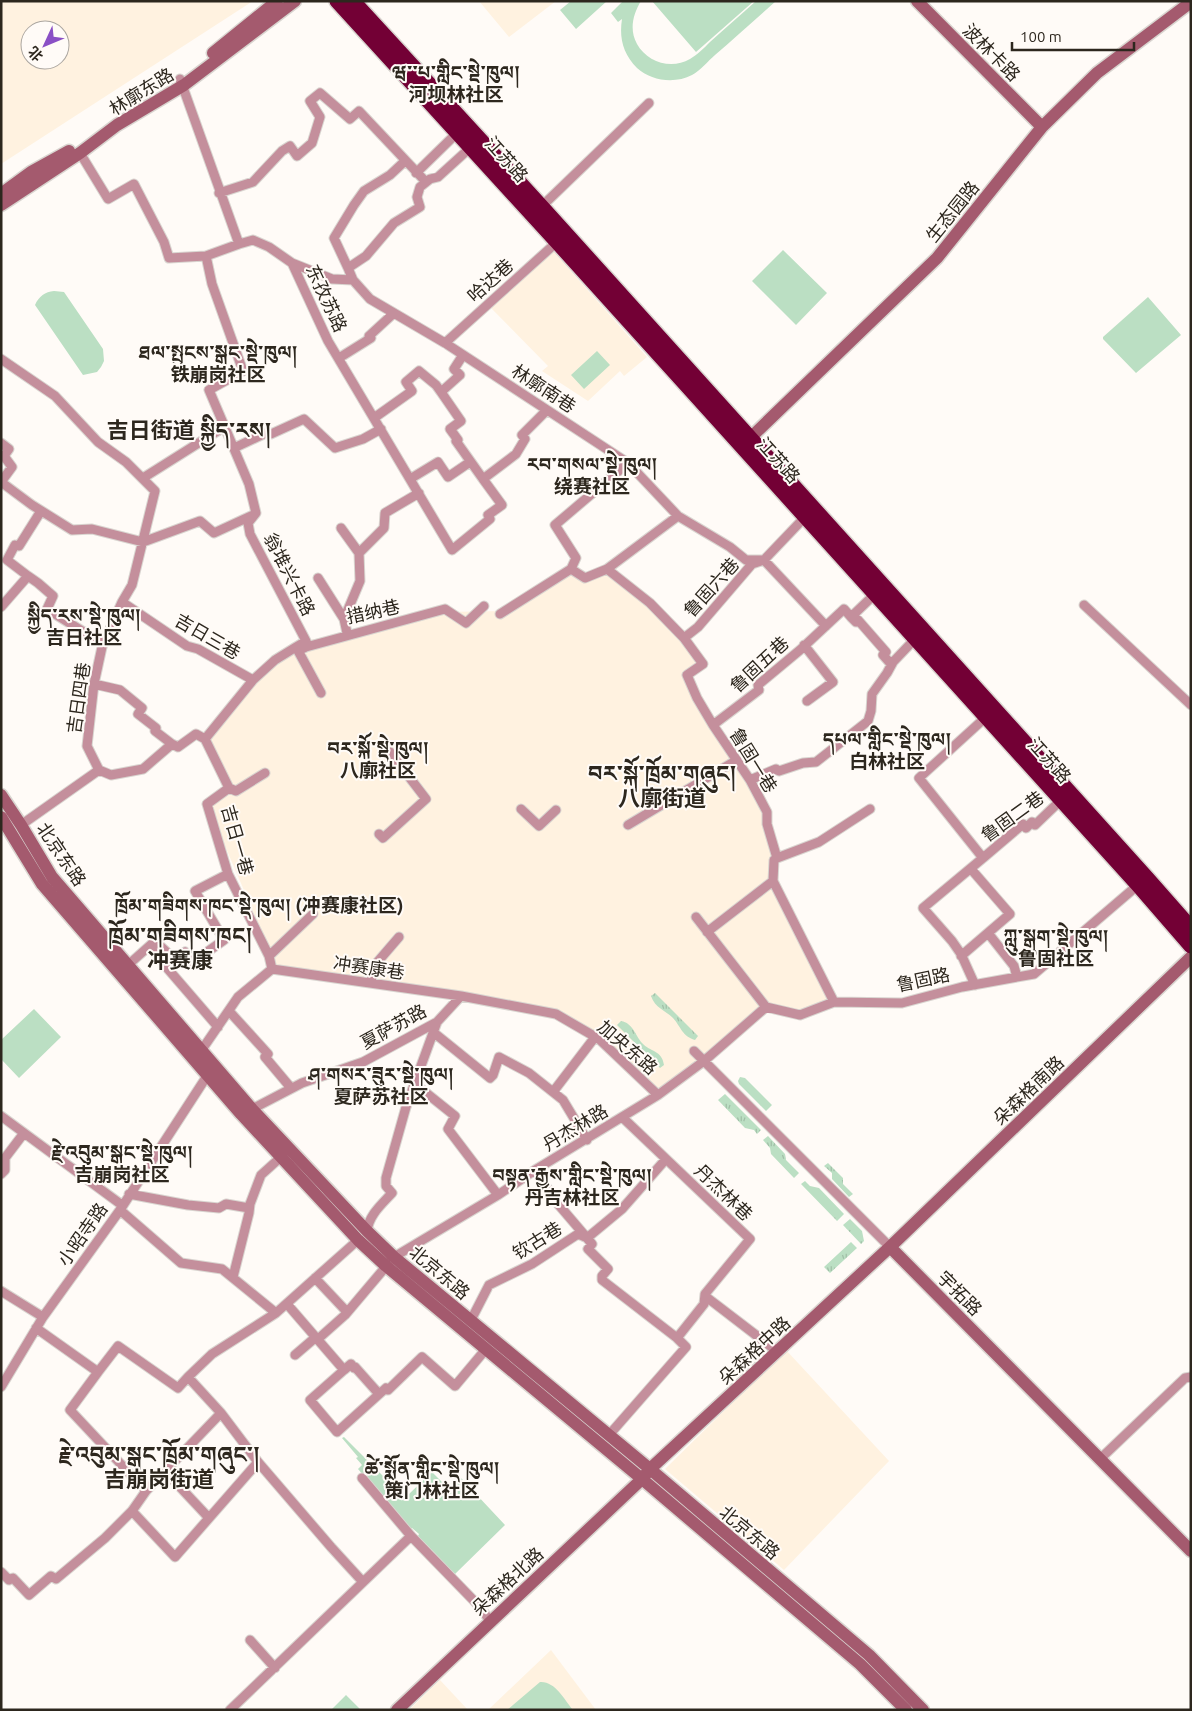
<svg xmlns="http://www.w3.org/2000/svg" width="1192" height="1711" font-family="Ubuntu,'Noto Sans SC','Noto Serif Tibetan',sans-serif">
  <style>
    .built { fill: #fff2e0; fill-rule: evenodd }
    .grass { fill: #bbdfc3 }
    .park { fill: url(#park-tufts) }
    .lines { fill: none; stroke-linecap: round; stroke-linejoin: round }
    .street-casing { stroke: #d9d5d0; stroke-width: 11 }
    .secondary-casing { stroke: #d9d5d0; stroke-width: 15 }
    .highway-casing { stroke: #d9d5d0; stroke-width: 18 }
    .street { stroke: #c48f9c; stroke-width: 9 }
    .secondary { stroke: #a45a6e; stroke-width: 12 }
    .highway { stroke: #730035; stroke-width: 15 }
    .labels { text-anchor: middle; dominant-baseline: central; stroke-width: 4; stroke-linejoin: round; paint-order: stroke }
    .street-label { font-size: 18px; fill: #2d271e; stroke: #fffbf7 }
    .neighbourhood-label { font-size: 19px; font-weight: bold; fill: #2d271e; stroke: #fffbf7 }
    .district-label { font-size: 22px; font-weight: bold; fill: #2d271e; stroke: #fffbf7 }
  </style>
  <defs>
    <pattern id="park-tufts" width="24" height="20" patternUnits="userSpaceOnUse" patternTransform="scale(1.25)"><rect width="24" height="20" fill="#bbdfc3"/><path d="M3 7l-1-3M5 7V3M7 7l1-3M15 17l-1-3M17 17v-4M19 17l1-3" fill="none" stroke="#a1bfa7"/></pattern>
  </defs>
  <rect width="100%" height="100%" fill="#fffbf7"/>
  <path class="built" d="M1 1H253L1 164ZM30 30H60V60H30Z
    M479 1H556L509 37Z
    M552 250 647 357 624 376 620 371 588 401 542 371 548 366 489 306Z
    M571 569 585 578 607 569 676 630 703 664 687 675 755 790 777 858 773 881 834 1002 794 1014 766 1007 658 1095 599 1039 564 1019 276 965 207 804 229 788 205 739 253 680 306 641 442 612 506 611Z
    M786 1350 889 1461 784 1570 665 1469Z
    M551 1650 596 1710H488Z
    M440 1680 468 1710H409Z"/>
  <path class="grass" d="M571 1H607L576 29 560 10Z
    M623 1H641C633 14 629 30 637 44 647 62 671 70 690 59 697 55 704 48 710 42 725 28 741 15 756 1H776C756 19 736 37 715 55 708 61 700 71 692 75 675 84 651 81 637 68 623 54 619 38 622 19L618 22 611 13Z
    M652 1H754L696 52Z
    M783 250 827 293 796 325 752 281Z
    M54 291 64 292 103 349 104 361 101 367 97 372 83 375 35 305C39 296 45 292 54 291Z
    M1148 297 1181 335 1136 373 1103 339V337Z
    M597 351 610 365 584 389 571 375Z
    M34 1009 61 1037 19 1078 1 1059V1040Z
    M344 1437 401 1494 405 1490 409 1494 432 1472 443 1483 453 1484 461 1478 505 1525 455 1574 418 1536 419 1534 412 1528 410 1529 358 1469 362 1465 356 1458 358 1457 342 1438Z
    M540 1682C555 1681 564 1699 573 1710H507Z
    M346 1695 360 1709 331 1710Z"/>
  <path class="park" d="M655 993 698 1036 695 1040C682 1036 681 1027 673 1018 665 1010 655 1008 651 996Z
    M621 1021C633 1023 635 1035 642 1043 650 1052 662 1050 664 1065L660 1068 617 1025Z
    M740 1077 745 1078 772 1105 766 1111 739 1084 738 1081Z
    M725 1094 761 1130 757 1134 754 1130 745 1128 718 1100Z
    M768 1136 785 1154 786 1160 799 1173 794 1178 771 1154 770 1148 763 1140Z
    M828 1163 843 1178V1184L853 1194 849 1197 832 1179V1173L824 1166Z
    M805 1181 810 1186 819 1188 844 1214 837 1221 801 1184Z
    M850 1219 862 1231 864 1241 861 1244 843 1225Z
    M851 1242 857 1248 830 1273 824 1267Z"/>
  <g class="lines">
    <g class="street-casing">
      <path id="street" d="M180 79 239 244 253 240 269 247 292 263 328 341 452 550 490 519 488 515 502 505 483 479 516 454 525 439 522 435 547 410
        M80 153 108 199 134 184 164 242 169 258 206 256 239 244
        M416 173 457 133
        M219 193 253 182 282 151 290 146 297 156 312 143 320 117 310 101 320 93 350 119 359 111 426 182
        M539 209 649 103
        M206 256 212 284 243 371 209 390 249 484 256 513 248 523 250 534 306 641 296 647 321 693
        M292 263 332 279 353 280 370 299 445 343 628 463 678 516 730 547 746 560H764L826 626
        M348 268 334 238 354 205 364 191 390 175 405 161
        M353 280 348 268 366 256 394 223 420 207 417 197 420 187 430 179 438 177 471 147
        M445 343 557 242
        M463 355 454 369 460 375 441 392 461 421 450 429 458 440 456 441 483 479
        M339 358 371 338 369 336 394 313
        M1 359 55 396 98 442 126 462 155 491 132 585 122 602 102 647 94 684 87 746 99 770 21 825
        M374 418 412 391 406 382 419 371 436 385 441 392
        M1 443 9 449 4 456 12 467 1 482
        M234 448 268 432 271 434 304 419 335 448 363 439 381 429
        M143 478 224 427
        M410 479 438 462 448 477 470 462
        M1 482 32 505 72 530 92 529 143 542 200 521 214 533 253 515
        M341 528 359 553
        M571 569 576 558 555 525 628 463
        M571 569 585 578 607 569 678 516
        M607 569 650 603 684 638 703 664 687 675 697 698 713 725 750 780 767 812V824L777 858 774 860 773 881 834 1002
        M28 576 7 560 15 545 19 546 41 511
        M318 578 344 619
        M122 602 187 646 198 649 253 680
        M1084 605 1191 705
        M1 607 28 576 38 583 53 596 47 609 103 644
        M500 614 571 569
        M851 617 856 622 858 620 886 652 883 655 891 664
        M347 633 344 619 360 581 359 553 384 528 385 513 419 493
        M684 638 698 627 752 564 764 560 805 517
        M804 645 833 682 807 701
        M300 650 306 647 445 609 466 623 484 606
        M94 684 120 690 142 708 138 714 156 728 155 731 172 744
        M713 725 759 690 758 685 800 650 844 609 851 617 875 594
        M99 770 111 775 143 769 172 744 178 747 196 734 205 739
        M750 780 776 769 779 771 803 763 816 762 868 721 871 711 872 694 887 673 893 662 915 639
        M229 788 236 791 265 773
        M521 809 539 826 556 810
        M628 825 737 760
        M379 834 383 838 426 799 390 752
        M777 858 819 842 870 809
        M983 858 1023 824 1026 828 1032 822 1035 825 1061 800
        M696 917 766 1007
        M707 932 773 881
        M988 933 1014 966 1017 977
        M149 947 218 1027
        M269 956 313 914
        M961 956 1010 914 971 869
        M128 965 155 941 174 959 185 952 193 962 224 940 195 891 228 874
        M272 969 461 996 556 1014 599 1039 658 1095
        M272 969 269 956 228 874 207 804 229 788 205 739 253 680 275 660 296 647
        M371 983 374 966 399 937
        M975 985 961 954 952 941 923 908 983 858 919 778 986 717
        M766 1007 800 1015 834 1002 902 1003 962 987 1034 974 1138 885
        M229 1011 268 1054 265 1057 291 1088
        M433 1032 490 1078 493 1075 499 1057 529 1073 563 1100 587 1140
        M201 1051 238 997 272 969
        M694 1051 890 1247
        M415 1084 455 1116 448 1129 498 1195
        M553 1092 595 1037
        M252 1109 302 1083 363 1062 437 1022 461 996
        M1 1116 122 1205
        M666 1159 622 1209 587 1238 592 1244 588 1249 608 1269 602 1276V1280L677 1338
        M1 1174 5 1170V1158L24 1133
        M129 1194 188 1205 219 1208 226 1204 249 1208
        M120 1210 181 1263 222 1269 276 1313
        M367 1231C369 1215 381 1205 392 1193L386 1186V1178L406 1107 437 1022
        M233 1277 249 1213 250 1204 261 1175 281 1157
        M315 1278 347 1312
        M1 1291 43 1317
        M705 1296 778 1352
        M287 1304 344 1370 351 1364 354 1368 355 1367 379 1394
        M471 1320 489 1285 532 1264 578 1234 587 1238 558 1204 535 1170
        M36 1328 98 1372 70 1410 146 1491
        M318 1339 345 1315 394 1257 498 1195 535 1170 658 1095 704 1061 766 1007
        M295 1355 316 1337
        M344 1370 310 1400 337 1432 386 1388 388 1390 422 1357 455 1386 486 1349
        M98 1372 118 1346 178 1388 188 1377 221 1413 258 1462 331 1547 363 1582
        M188 1377 212 1354 276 1313 358 1240
        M1 1387 43 1317 120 1210 207 1076
        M609 1435 686 1347 677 1338 704 1304 705 1294 750 1239 622 1117
        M1100 1459 1185 1378 1191 1377
        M165 1471 209 1518
        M362 1478 411 1536 480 1607 490 1621
        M132 1511 175 1557 258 1462
        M1 1572 9 1580 13 1578 29 1595 51 1576 56 1579 105 1538 132 1511 146 1491 221 1413
        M250 1640 275 1668
        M230 1710 411 1536"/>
    </g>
    <g class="secondary-casing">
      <path id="secondary" d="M917 1 1042 127
        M213 53 277 1
        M1 194 31 172 69 151
        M1 205 80 153 117 125 184 85 295 1
        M743 445 937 258 1042 127 1097 73 1191 2
        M1 795 21 825 52 877 252 1109 367 1231 394 1257 650 1469 869 1655 923 1710
        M1 817 42 884 241 1114 358 1240 386 1266 642 1479 860 1664 906 1710
        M890 1247 1191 1551
        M397 1710 642 1479 650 1469 890 1247 1191 957"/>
    </g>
    <g class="highway-casing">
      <path id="highway" d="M337 1 557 242 1138 885 1191 946
        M353 1 542 207 1147 878 1191 928"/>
    </g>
    <use href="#street" class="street"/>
    <use href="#secondary" class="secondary"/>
    <use href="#highway" class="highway"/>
  </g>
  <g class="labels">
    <g class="street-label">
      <text transform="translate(992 52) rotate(45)">波林卡路</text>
      <text transform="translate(141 91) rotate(-32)">林廓东路</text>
      <text transform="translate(507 159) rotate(48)">江苏路</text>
      <text transform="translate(952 211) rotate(-51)">生态园路</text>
      <text transform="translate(490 280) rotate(-42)">哈达巷</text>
      <text transform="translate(327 298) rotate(65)">东孜苏路</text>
      <text transform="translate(544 388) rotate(33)">林廓南巷</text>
      <text transform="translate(779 460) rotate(48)">江苏路</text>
      <text transform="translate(290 574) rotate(63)">翁堆兴卡路</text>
      <text transform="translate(711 587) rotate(-48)">鲁固六巷</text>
      <text transform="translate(373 611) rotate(-12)">措纳巷</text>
      <text transform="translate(208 636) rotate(30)">吉日三巷</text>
      <text transform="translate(759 664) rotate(-43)">鲁固五巷</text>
      <text transform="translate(78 698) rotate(-82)">吉日四巷</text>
      <text transform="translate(754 760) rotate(58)">鲁固一巷</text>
      <text transform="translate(1050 760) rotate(48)">江苏路</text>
      <text transform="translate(1012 816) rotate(-36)">鲁固二巷</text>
      <text transform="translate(238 840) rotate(74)">吉日一巷</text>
      <text transform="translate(62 854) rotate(56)">北京东路</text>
      <text transform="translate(369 967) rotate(8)">冲赛康巷</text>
      <text transform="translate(923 979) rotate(-12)">鲁固路</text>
      <text transform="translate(393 1026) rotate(-29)">夏萨苏路</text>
      <text transform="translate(628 1047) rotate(41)">加央东路</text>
      <text transform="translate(1028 1090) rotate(-44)">朵森格南路</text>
      <text transform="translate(575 1127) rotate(-31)">丹杰林路</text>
      <text transform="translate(724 1192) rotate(44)">丹杰林巷</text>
      <text transform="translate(82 1234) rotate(-55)">小昭寺路</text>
      <text transform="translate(537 1240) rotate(-32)">钦古巷</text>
      <text transform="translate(440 1272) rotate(40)">北京东路</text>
      <text transform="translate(960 1293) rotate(45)">宇拓路</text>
      <text transform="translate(754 1350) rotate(-43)">朵森格中路</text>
      <text transform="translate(750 1532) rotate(40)">北京东路</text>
      <text transform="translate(507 1581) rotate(-43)">朵森格北路</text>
    </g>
    <g class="neighbourhood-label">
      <text x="456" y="72">ཝ་་པ་གླིང་སྡེ་ཁུལ།<tspan x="456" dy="22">河坝林社区</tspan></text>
      <text x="218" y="352">ཐལ་སྤུངས་སྒང་སྡེ་ཁུལ།<tspan x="218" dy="22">铁崩岗社区</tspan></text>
      <text x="592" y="464">རབ་གསལ་སྡེ་ཁུལ།<tspan x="592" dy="22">绕赛社区</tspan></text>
      <text x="84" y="615">སྐྱིད་རས་སྡེ་ཁུལ།<tspan x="84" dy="22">吉日社区</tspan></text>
      <text x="887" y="739">དཔལ་གླིང་སྡེ་ཁུལ།<tspan x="887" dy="22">白林社区</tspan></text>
      <text x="378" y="748">བར་སྐོ་སྡེ་ཁུལ།<tspan x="378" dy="22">八廓社区</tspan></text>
      <text x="259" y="905">ཁྲོམ་གཟིགས་ཁང་སྡེ་ཁུལ། (冲赛康社区)</text>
      <text x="1056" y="936">ཀླུ་སྒུག་སྡེ་ཁུལ།<tspan x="1056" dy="22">鲁固社区</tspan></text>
      <text x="381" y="1074">ཤ་གསར་ཟུར་སྡེ་ཁུལ།<tspan x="381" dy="22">夏萨苏社区</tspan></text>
      <text x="122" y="1152">རྗེ་འབུམ་སྒང་སྡེ་ཁུལ།<tspan x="122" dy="22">吉崩岗社区</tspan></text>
      <text x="572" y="1175">བསྟན་རྒྱས་གླིང་སྡེ་ཁུལ།<tspan x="572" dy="22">丹吉林社区</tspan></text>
      <text x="432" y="1468">ཚེ་སྨོན་གླིང་སྡེ་ཁུལ།<tspan x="432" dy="22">策门林社区</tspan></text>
    </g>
    <g class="district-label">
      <text x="189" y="429">吉日街道 སྐྱིད་རས།</text>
      <text x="662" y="772">བར་སྐོ་ཁྲོམ་གཞུང།<tspan x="662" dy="25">八廓街道</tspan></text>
      <text x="180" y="934">ཁྲོམ་གཟིགས་ཁང།<tspan x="180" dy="25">冲赛康</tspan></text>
      <text x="159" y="1453">རྗེ་འབུམ་སྒང་ཁྲོམ་གཞུང་།<tspan x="159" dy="25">吉崩岗街道</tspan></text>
    </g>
  </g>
  <rect width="1192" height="1711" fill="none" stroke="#2d271e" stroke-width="5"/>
  <g transform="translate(45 45) rotate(226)"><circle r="24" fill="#fffbf7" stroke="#aba6a0"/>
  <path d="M0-4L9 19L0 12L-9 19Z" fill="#8a4fc5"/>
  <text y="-8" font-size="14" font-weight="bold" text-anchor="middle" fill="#2d271e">北</text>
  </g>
  <path d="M1012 42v8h122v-8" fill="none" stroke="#2d271e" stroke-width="2.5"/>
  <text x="1020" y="42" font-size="15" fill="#2d271e" stroke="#fffbf7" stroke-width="4" paint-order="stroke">100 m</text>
</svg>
